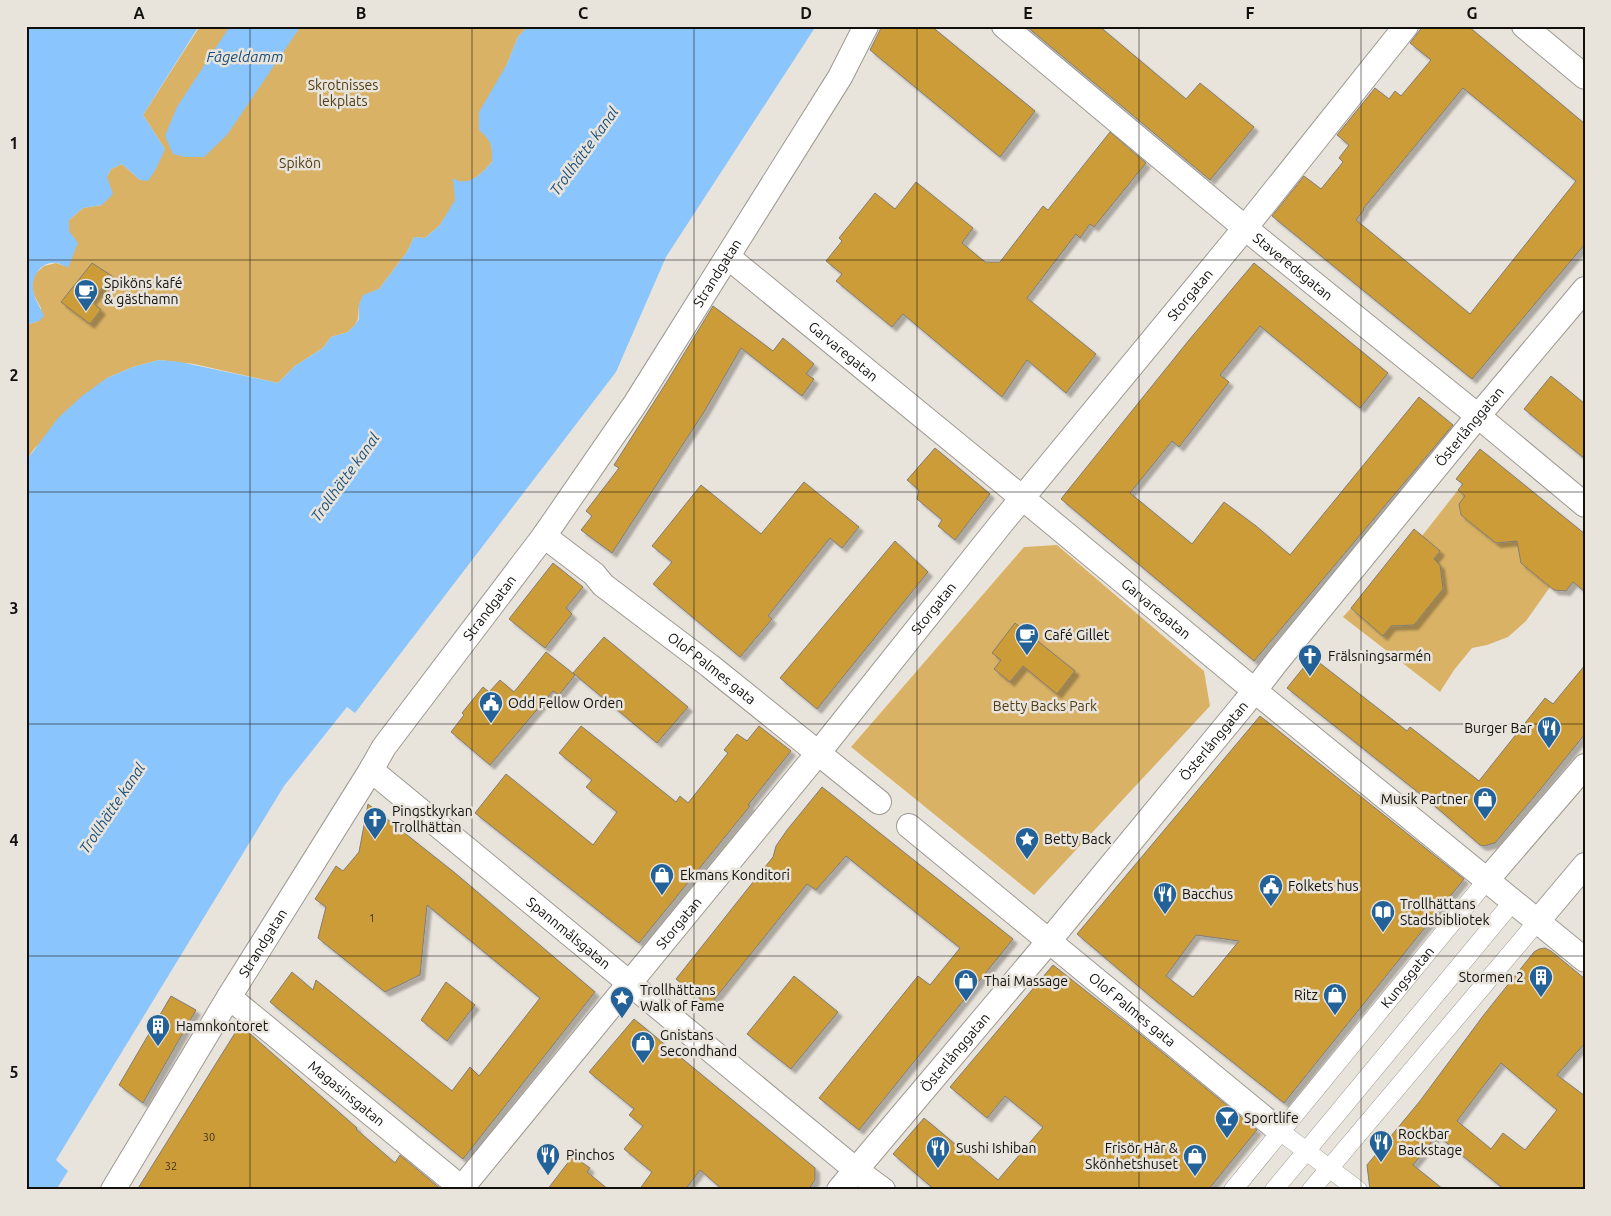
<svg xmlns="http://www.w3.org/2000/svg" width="1611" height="1216" font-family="Ubuntu,sans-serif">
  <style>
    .green { fill: #d9b266 }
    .water { fill: #8ac5fd }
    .building { fill: #cb9c39; stroke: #817d74; fill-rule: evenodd; filter: url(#shadow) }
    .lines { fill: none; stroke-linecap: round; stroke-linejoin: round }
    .pedestrian-casing { stroke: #9e9991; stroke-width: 19 }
    .minor-casing { stroke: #9e9991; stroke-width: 26 }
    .pedestrian { stroke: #fff; stroke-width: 18 }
    .minor { stroke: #fff; stroke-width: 24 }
    .grid { fill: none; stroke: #12100d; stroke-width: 1; stroke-opacity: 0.55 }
    .labels { text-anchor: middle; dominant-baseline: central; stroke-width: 5; stroke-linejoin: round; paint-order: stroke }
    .number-label { font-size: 11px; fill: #403318 }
    .park-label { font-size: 14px; fill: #503c14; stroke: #e9e4db }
    .street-label { font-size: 14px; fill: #12100d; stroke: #e9e4db }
    .poi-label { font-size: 14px; fill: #12100d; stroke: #e9e4db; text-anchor: start }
    .water-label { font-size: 15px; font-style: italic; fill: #174e7b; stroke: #e9e4db }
    .neatline { fill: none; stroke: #12100d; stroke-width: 2 }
    .grid-label { font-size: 16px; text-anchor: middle; font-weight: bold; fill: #12100d }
  </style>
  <defs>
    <filter id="shadow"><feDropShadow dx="4.5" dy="4.5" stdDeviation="1" flood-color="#0004"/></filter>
  </defs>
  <rect width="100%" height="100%" fill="#e9e4db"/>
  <path class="green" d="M200 26H528L518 37 507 64 490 140 492 150V162C483 172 468 189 454 179L456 200 440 225 425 238 414 237 407 252 379 289 363 296 359 305 358 319 355 325 348 332 331 337 323 348 295 366 278 383 194 364 159 360 133 367 107 378 34 449 26 461V325L39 321 41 308 34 295 32 284 35 274 44 266 56 263 68 267 69 220 83 208 102 205 107 177 111 169 122 164 140 180 165 149 143 115Z
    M1458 490 1465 496 1459 504 1461 515 1496 543 1507 542 1518 536 1521 563 1550 587 1526 621 1508 637 1487 645 1472 648 1454 670 1440 692 1343 617 1351 608 1383 636 1396 620 1401 625H1414L1443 588 1436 571 1440 565 1434 559 1440 551 1422 536Z
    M1057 545 1204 671 1210 706 1034 895 851 747 1024 547Z"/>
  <path class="water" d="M26 26H199L143 115 165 149 156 169 148 181 140 180 122 164 111 169 107 177 113 194 102 205 83 208 69 220V231L78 243 68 268C65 266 61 264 57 263 40 260 29 280 34 294 36 302 41 308 44 316L39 321 26 325Z
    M230 26H301L227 135 204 157H185L173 154 165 136 177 107Z
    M528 26H816L666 257 616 372 355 713 347 707 284 786 56 1160 68 1171 56 1190H26V461L58 418 82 396 107 378 133 367 159 360 180 362 278 383 295 366 323 348 331 337 348 332 355 325 359 319V305L363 295 379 289 407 252 414 237 425 238 440 225 455 200 453 178C468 189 483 172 492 162 492 144 492 142 479 130V112L507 64 518 37Z"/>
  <path class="building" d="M882 26H931L1035 111 1000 157 870 50Z
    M1026 26H1099L1186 99 1200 83 1254 127 1210 180Z
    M1423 26H1468L1585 124V244L1472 379 1272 216 1304 176 1321 189 1343 162 1339 158 1349 145 1337 135 1375 88 1389 99 1395 91 1401 96 1431 60 1410 43ZM1463 88 1576 181 1470 314 1356 220 1364 210 1363 209Z
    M1110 132 1146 163 1094 227 1090 224 1080 238 1076 234 1027 298 1096 354 1066 393 1027 360 1002 397 903 314 892 327 836 281 842 274 826 261 842 241 839 238 875 193 895 209 916 182 973 228 962 243 985 262H1000L1043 206 1048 210Z
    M92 263 112 276 91 301 101 310 90 324 61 302Z
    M1254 263 1388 373 1360 408 1260 326 1220 375 1229 382 1179 447 1172 441 1130 493 1192 544 1224 502 1256 526 1290 555 1419 397 1453 425 1254 661 1061 499 1189 340Z
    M713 306 773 351 783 338 814 364 806 374 814 379 802 396 741 348 704 412 612 553 581 530 592 516 586 511 619 468 614 465 668 380Z
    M1551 376 1585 404V459L1524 409Z
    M935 448 990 494 955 540 938 526 942 520 917 499 919 490 907 480Z
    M1480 449 1585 534V592L1573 582 1566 591 1554 590 1521 563 1517 541 1496 543 1461 515 1459 504 1465 496 1458 490 1463 484 1456 479Z
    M804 482 859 527 842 548 830 538 768 616 772 619 740 657 653 584 672 562 652 546 701 485 761 534Z
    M1414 529 1440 551 1434 559 1440 565 1443 589 1414 625 1391 626 1383 636 1351 608Z
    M895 541 928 572 817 709 780 678Z
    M553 563 583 587 566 608 572 614 545 648 509 619Z
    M1015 623 1075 671 1057 694 1023 666 1010 682 994 669 1001 660 992 653Z
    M604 637 688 707 657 743 573 673Z
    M546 652 575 675 559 695 553 691 490 765 451 732 464 715 462 713 483 687 489 692 500 680 514 692Z
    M1312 657 1407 731 1410 727 1479 781 1545 698 1553 704 1585 665V734L1539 791 1495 843 1484 846 1480 845 1429 801 1287 688Z
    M1260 716 1464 879 1284 1103 1156 1001 1077 934ZM1196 935 1239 941 1193 997 1166 976Z
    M581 726 676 802 680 796 688 803 728 753 724 750 737 734 747 741 759 726 791 751 748 805 750 806 639 943 475 813 506 774 593 845 617 812 586 787 592 780 559 753Z
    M822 787 1013 939 859 1130 819 1098 918 976 930 985 960 948 846 856 816 890 807 884 709 1006 676 979 773 857 776 846 787 830Z
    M368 804 455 873 595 992 463 1159 270 1002 292 972 313 990 316 980 452 1091 470 1067 479 1076 540 998 427 905 420 975 385 992 318 938 326 907 315 899 336 866 343 871 359 852Z
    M1545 948 1551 951 1585 979V1043L1557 1075 1585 1096V1190H1505L1437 1135 1413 1165 1444 1190H1370L1367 1165 1420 1101 1483 1016 1534 952 1539 949ZM1501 1063 1557 1110 1525 1150 1503 1133 1491 1149 1457 1121Z
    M1053 965 1129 1025 1257 1130 1208 1190H935L893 1154 924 1118 998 1180 1043 1127 1005 1096 987 1118 950 1087Z
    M794 976 838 1012 791 1069 747 1034Z
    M446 982 475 1005 447 1041 421 1020Z
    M171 996 196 1010 143 1103 119 1085Z
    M634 1019 815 1168V1180L808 1190H723L700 1170 685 1190H639L652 1172 624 1149 643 1126 629 1115 634 1109 589 1072Z
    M240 1025 357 1128 356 1129 395 1163 400 1155 442 1190H137Z
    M573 1156 590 1168 587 1172 609 1190H547Z"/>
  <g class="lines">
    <g class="pedestrian-casing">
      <g id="pedestrian">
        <path d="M1281 1132 1358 1190"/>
        <path id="s1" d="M1233 1190 1487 880"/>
        <path d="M1274 1190 1505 911 1514 902"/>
        <path d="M1311 1190 1537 922"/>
      </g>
    </g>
    <g class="minor-casing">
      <g id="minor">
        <path id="s2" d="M1004 26 1245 228 1478 416 1585 505"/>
        <path d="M1524 26 1585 77"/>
        <path id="s3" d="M728 257 1048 519 1255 691 1585 960"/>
        <path id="s4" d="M544 536 594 574 603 585 710 666 879 802"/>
        <path id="s5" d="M371 770 856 1170 883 1190"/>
        <path id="s6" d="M909 826 1281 1132"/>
        <path d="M1487 880 1585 766"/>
        <path d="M1537 922 1585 865"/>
        <path id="s7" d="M229 997 464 1190"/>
        <path id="s8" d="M113 1190 229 997 371 770 384 747 544 536 635 404 840 77 866 26"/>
        <path id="s9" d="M460 1190 819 752 1000 525 1245 228 1406 26"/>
        <path id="s10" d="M839 1190 1039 953 1244 704 1279 659 1478 416 1585 289"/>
      </g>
    </g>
    <use href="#pedestrian" class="pedestrian"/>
    <use href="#minor" class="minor"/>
  </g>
  <path class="grid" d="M250 26V1190M472 26V1190M694 26V1190M917 26V1190M1139 26V1190M1361 26V1190M26 260H1585M26 492H1585M26 724H1585M26 956H1585"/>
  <defs>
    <g id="cafe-pin" transform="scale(1.25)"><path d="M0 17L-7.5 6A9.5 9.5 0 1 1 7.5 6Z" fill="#226298" stroke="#e9e4db"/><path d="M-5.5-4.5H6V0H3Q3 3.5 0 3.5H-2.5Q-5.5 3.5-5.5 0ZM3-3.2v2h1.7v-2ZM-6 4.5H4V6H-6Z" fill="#fff"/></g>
    <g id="church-pin" transform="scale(1.25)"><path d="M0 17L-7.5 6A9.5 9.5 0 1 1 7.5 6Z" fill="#226298" stroke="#e9e4db"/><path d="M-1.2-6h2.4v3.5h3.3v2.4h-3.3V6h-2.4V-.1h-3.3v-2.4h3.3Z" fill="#fff"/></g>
    <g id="civic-pin" transform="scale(1.25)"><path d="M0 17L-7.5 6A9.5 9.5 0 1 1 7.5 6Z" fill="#226298" stroke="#e9e4db"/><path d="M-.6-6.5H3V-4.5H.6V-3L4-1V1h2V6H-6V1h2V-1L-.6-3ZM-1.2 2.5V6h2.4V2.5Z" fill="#fff"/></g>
    <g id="restaurant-pin" transform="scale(1.25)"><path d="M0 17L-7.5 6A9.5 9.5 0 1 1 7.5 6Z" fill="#226298" stroke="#e9e4db"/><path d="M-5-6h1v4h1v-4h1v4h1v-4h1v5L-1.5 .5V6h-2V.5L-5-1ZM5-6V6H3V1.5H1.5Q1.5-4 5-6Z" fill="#fff"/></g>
    <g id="shop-pin" transform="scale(1.25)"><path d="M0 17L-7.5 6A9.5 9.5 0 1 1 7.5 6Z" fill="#226298" stroke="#e9e4db"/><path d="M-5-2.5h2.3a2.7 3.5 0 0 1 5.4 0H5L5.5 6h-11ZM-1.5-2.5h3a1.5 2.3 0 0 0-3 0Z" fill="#fff"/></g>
    <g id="sight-pin" transform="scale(1.25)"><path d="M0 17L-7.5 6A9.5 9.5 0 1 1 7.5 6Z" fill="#226298" stroke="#e9e4db"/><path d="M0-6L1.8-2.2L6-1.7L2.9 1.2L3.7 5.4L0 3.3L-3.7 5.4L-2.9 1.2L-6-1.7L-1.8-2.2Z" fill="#fff"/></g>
    <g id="library-pin" transform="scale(1.25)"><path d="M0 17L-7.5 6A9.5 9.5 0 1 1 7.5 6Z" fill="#226298" stroke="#e9e4db"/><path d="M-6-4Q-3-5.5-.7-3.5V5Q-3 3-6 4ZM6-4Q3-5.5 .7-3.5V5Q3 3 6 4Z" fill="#fff"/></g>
    <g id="building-pin" transform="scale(1.25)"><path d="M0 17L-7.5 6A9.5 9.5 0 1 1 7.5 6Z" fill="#226298" stroke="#e9e4db"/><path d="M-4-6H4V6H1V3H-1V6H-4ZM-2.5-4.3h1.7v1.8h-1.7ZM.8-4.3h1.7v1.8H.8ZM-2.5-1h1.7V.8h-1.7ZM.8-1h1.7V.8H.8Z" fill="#fff"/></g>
    <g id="bar-pin" transform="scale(1.25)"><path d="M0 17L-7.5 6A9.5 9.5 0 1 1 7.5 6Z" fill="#226298" stroke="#e9e4db"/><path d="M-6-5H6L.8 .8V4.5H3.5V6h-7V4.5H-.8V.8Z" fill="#fff"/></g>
  </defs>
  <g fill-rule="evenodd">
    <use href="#cafe-pin" x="86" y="291"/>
    <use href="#cafe-pin" x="1027" y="635"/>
    <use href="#church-pin" x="1310" y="656"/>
    <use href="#civic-pin" x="491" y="703"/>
    <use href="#restaurant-pin" x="1549" y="728"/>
    <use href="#shop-pin" x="1485" y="799"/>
    <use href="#church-pin" x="375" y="819"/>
    <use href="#sight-pin" x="1027" y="839"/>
    <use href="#shop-pin" x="662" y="875"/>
    <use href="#civic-pin" x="1271" y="886"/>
    <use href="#restaurant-pin" x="1165" y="894"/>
    <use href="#library-pin" x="1383" y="912"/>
    <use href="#building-pin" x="1541" y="977"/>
    <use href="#shop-pin" x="966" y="981"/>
    <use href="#shop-pin" x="1335" y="995"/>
    <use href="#sight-pin" x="622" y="998"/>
    <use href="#building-pin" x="158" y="1026"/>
    <use href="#shop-pin" x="643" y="1043"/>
    <use href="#bar-pin" x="1227" y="1118"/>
    <use href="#restaurant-pin" x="1381" y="1142"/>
    <use href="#restaurant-pin" x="938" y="1148"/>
    <use href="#restaurant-pin" x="548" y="1155"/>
    <use href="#shop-pin" x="1195" y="1156"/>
  </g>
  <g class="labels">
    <g class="number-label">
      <text x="372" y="918">1</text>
      <text x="209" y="1137">30</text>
      <text x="171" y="1166">32</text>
    </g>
    <g class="park-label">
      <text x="343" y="85">Skrotnisses<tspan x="343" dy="16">lekplats</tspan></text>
      <text x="300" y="163">Spikön</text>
      <text x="1045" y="706">Betty Backs Park</text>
    </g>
    <g class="street-label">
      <text stroke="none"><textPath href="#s2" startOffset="376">Staveredsgatan</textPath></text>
      <text stroke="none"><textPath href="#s8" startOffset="1099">Strandgatan</textPath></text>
      <text stroke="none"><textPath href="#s9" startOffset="1155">Storgatan</textPath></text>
      <text stroke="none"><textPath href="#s3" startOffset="149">Garvaregatan</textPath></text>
      <text stroke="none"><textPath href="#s10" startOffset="990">Österlånggatan</textPath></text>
      <text stroke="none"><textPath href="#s8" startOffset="694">Strandgatan</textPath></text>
      <text stroke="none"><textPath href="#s3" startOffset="554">Garvaregatan</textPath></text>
      <text stroke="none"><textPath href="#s9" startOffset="750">Storgatan</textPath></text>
      <text stroke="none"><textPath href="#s4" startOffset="214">Olof Palmes gata</textPath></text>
      <text stroke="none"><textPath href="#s10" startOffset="585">Österlånggatan</textPath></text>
      <text stroke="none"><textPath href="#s9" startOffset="345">Storgatan</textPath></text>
      <text stroke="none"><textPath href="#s5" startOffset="256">Spannmålsgatan</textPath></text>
      <text stroke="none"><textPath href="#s8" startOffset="289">Strandgatan</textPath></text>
      <text stroke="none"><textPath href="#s1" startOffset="275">Kungsgatan</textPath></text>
      <text stroke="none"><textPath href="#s6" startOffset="289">Olof Palmes gata</textPath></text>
      <text stroke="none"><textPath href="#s10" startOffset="180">Österlånggatan</textPath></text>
      <text stroke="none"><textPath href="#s7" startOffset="152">Magasinsgatan</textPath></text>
    </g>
    <g class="poi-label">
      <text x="104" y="283">Spiköns kafé<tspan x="104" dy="16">&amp; gästhamn</tspan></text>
      <text x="1044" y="635">Café Gillet</text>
      <text x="1328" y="656">Frälsningsarmén</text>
      <text x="508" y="703">Odd Fellow Orden</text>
      <text x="1532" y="728" text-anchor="end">Burger Bar</text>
      <text x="1468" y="799" text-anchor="end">Musik Partner</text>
      <text x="392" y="811">Pingstkyrkan<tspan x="392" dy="16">Trollhättan</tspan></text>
      <text x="1044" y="839">Betty Back</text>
      <text x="680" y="875">Ekmans Konditori</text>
      <text x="1288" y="886">Folkets hus</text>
      <text x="1182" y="894">Bacchus</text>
      <text x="1400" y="904">Trollhättans<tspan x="1400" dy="16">Stadsbibliotek</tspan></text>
      <text x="1524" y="977" text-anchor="end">Stormen 2</text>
      <text x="984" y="981">Thai Massage</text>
      <text x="640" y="990">Trollhättans<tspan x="640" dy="16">Walk of Fame</tspan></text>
      <text x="1318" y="995" text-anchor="end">Ritz</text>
      <text x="176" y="1026">Hamnkontoret</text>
      <text x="660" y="1035">Gnistans<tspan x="660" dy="16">Secondhand</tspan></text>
      <text x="1244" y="1118">Sportlife</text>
      <text x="1398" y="1134">Rockbar<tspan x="1398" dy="16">Backstage</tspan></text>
      <text x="956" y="1148">Sushi Ishiban</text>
      <text x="1178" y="1148" text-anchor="end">Frisör Hår &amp;<tspan x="1178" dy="16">Skönhetshuset</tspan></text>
      <text x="566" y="1155">Pinchos</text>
    </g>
    <g class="water-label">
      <text x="245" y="56">Fågeldamm</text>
      <text transform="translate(584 151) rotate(-54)">Trollhätte kanal</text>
      <text transform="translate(345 477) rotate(-54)">Trollhätte kanal</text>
      <text transform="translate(112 808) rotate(-56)">Trollhätte kanal</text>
    </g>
  </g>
  <rect width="1611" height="1216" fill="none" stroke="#e9e4db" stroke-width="55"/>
  <rect x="28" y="28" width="1556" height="1160" class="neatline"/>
  <g class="grid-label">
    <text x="139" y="19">A</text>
    <text x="361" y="19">B</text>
    <text x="583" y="19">C</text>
    <text x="806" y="19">D</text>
    <text x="1028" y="19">E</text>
    <text x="1250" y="19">F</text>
    <text x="1472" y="19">G</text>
    <text x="14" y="149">1</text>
    <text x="14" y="381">2</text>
    <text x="14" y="614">3</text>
    <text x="14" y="846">4</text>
    <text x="14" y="1078">5</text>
  </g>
</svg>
